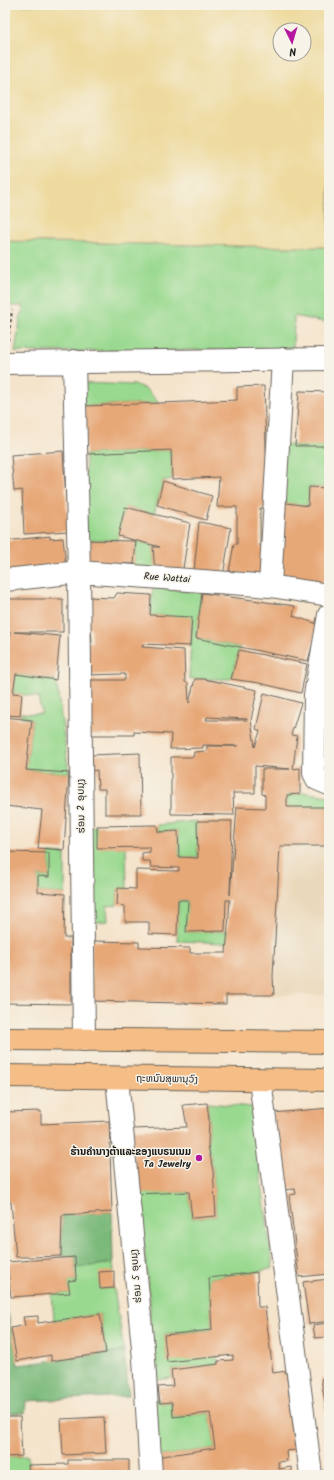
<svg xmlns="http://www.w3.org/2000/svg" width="334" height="1480" font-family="Kalam,'Noto Sans Lao',sans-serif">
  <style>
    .built { fill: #ead8ba }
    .green { fill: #99d98f; stroke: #5a7a56 }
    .forest { fill: #7ab97a; stroke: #4b6a4b }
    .sand { fill: #eeda9e; stroke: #857b5d; fill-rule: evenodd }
    .building { fill: #e7a878; fill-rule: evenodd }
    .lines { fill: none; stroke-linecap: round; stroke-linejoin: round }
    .minor-casing { stroke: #68625a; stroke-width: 24 }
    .highway-casing { stroke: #68625a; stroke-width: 24 }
    .path { stroke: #68625a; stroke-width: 2.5; stroke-dasharray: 3 3; stroke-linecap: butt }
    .minor { stroke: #fff; stroke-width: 22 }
    .highway { stroke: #f5be86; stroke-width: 22 }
    .poi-dot { fill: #b5179e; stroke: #f7f3e8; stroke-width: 1.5 }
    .labels { text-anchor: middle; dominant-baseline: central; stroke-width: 3; stroke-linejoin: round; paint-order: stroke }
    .street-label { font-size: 10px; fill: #1c1c1c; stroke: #f7f3e8 }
    .poi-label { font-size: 10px; font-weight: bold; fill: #1c1c1c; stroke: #f7f3e8; text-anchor: end }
  </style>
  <rect width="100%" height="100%" fill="#f7f3e8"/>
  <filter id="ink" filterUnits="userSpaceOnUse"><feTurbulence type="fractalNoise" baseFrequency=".025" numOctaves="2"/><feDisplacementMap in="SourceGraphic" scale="8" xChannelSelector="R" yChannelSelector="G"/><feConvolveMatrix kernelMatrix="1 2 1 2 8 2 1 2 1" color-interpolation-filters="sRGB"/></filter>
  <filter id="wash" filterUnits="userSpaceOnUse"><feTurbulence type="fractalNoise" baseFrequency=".012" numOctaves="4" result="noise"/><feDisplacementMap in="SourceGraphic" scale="16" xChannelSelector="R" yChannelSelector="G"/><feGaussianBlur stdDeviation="0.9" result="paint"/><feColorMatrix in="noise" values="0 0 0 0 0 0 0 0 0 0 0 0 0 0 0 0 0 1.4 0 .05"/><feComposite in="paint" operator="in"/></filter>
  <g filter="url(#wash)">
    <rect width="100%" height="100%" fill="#f5e4cc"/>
    <path class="built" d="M237 807H329V995H226L227 943Z"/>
    <path class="green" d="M5 241 294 247H329V323L294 316 293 349 15 352 21 315 24 306H5Z
      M82 383 137 385 147 390 159 403 84 406Z
      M284 445 329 446V520H326L328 488 309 487 308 506 280 502Z
      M171 450 172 479 163 481 154 514 125 507 118 540H84L86 454Z
      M136 541 160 547H153L155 572 128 565 134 564Z
      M153 587 202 593 196 638 240 647 231 679H189L192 618 150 615Z
      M16 674 56 680 69 773 26 770 32 720 20 716V713L42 714 38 697 13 693Z
      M301 792 329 796V807H287V795L300 794Z
      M197 821 198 858 179 857 178 831 158 832 157 825Z
      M97 826 98 847H126L127 889H118L117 905 107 906 108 921 90 923 87 827Z
      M49 853 65 854V894L38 892V876L49 877Z
      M178 900H188L187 932 228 931 227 943 178 941 177 935Z
      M207 1103 252 1107 273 1268 257 1272 209 1278 212 1330 165 1334 167 1361 217 1356 218 1364 171 1370 172 1378 149 1381 150 1304 138 1193 189 1192 192 1218 216 1216 213 1171 208 1145 209 1120Z
      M113 1263 114 1271 100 1289 114 1288 124 1351 106 1353 100 1314 54 1321 52 1294 69 1293 68 1281 76 1280 75 1268Z
      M159 1399 160 1403 172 1402 173 1417 210 1413 215 1448 156 1457 151 1400Z
      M28 1456 29 1475H5V1457Z"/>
    <path class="forest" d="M112 1212 113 1263 75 1268V1257L61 1256 62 1215Z
      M5 1298 18 1365 124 1351 129 1396 26 1401 25 1413H5Z"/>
    <path class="sand" d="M5 5H329V247H294L5 241ZM280 30H304V54H280Z"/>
    <g id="blocks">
      <path class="building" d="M264 386 267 475 266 508H260V546L269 547 262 577 229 572 234 544H237V507H217L219 477 172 479 171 450 86 454 84 406 237 400V387Z
        M299 391 329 392V446H295Z
        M63 451 68 531 24 534 22 490 14 491 11 455Z
        M163 481 212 496 206 520 157 505Z
        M309 487 329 488 326 520H329V576H327L326 583 303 582 276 577 280 502 308 506Z
        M125 507 190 523 182 575 155 572 153 547H160L118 536Z
        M199 522 231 528 223 576 194 571Z
        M50 536V539L63 538 66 566 7 574 5 541Z
        M84 540 136 541 134 564 84 563Z
        M117 593 151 595 150 615 192 617 190 646 143 644 142 647 184 650 185 682 188 683 189 703 195 679H204L257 690 251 720 255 747 260 731 256 729 264 693 301 703 291 735 297 736 293 769 300 768V794L287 795V807H329V846H280L273 976 274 995H226V1004L91 1001 92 941 139 942V947L190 948V953H226L230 900H226L225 931 186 932 188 900H178L177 935 149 934V922H125V906L117 905 118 888 136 889V870L179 871V868L151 867 150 861H142V853L150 852V847L97 848V826L157 825 158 832 178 831 179 857 198 858 197 821H232L230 895 237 807 265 808V795L262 794V769H290L255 766V793H233L234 815 171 814V757H193L194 752 207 751V746H238L203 745V748L170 749 171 734 134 732V735H88L87 680H125V674L86 675 85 642H92L91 629H86V597L114 598ZM207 717 247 719V720H206Z
        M202 593 295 606 293 616 318 624 308 661 196 638Z
        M5 599H63V632H14L60 636 56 680 16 674 13 693 22 694 20 716 5 715V673L10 632H5Z
        M239 650 307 664 301 693 259 683 231 679Z
        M329 656V740L317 737Z
        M5 717 32 720 26 770 69 773 64 850 38 848 42 810 5 806Z
        M319 745 329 746V773L319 772Z
        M140 753 141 814H105V789H98L97 770 92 771 91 755Z
        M5 852 49 853V877L38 876V892L65 894 64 938H71V1004L5 1003Z
        M207 1103 209 1120 208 1145 213 1171 216 1216 192 1218 189 1192 135 1194 133 1129 187 1127 183 1105Z
        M329 1108V1274L299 1277 289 1195 296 1194 295 1189 280 1190 273 1113Z
        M41 1111V1124L109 1121 112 1212 62 1215 61 1256 34 1257H16L11 1202H5V1112Z
        M75 1257 76 1280 68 1281 70 1293 11 1297 7 1262Z
        M114 1271V1288L100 1289 99 1272Z
        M257 1272 258 1307H265L273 1373 286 1371 294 1433 296 1450 286 1451 287 1461 278 1462 279 1469 291 1467 293 1475H157L156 1457 215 1448 210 1413 173 1417 172 1402 160 1403 158 1387 173 1386 171 1370 218 1364V1361L233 1360V1355L167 1362 164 1335 212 1330 209 1278Z
        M329 1279V1321L309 1324 303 1282Z
        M100 1314 106 1353 51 1361V1355L17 1361 11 1328 25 1325 23 1317 38 1316V1323Z
        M329 1323V1337L315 1338 313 1325Z
        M329 1377V1414H327L321 1379Z
        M5 1417H20L22 1456 5 1457Z
        M104 1417 106 1453 63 1455 61 1419Z
        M68 1460H129V1475H29L28 1465 68 1464Z"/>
    </g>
  </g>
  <g filter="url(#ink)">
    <use href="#blocks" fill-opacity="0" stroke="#68625a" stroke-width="1"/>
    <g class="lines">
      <g class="minor-casing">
        <path id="minor" d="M74 361 79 572 84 1040
          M5 363 329 359
          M5 580 79 572 270 586 329 595
          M270 586 283 359
          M329 615 315 695 314 773 317 779 329 784
          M117 1078 144 1359 151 1475
          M260 1080 311 1475"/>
      </g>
      <g class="highway-casing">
        <path id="highway" d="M5 1039 329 1042
          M5 1076 329 1080"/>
      </g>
      <path class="path" d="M8 340 12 310"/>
      <use href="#minor" class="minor"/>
      <use href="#highway" class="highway"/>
    </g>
  </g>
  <circle class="poi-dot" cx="199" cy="1158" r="4"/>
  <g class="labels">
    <g class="street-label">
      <text transform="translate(167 578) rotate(4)">Rue Wattai</text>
      <text transform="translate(81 806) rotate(-91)">ຮ່ອມ 2 ອຸບມຸງ</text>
      <text transform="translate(167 1079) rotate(1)">ຖະຫນົນສຸພານຸວົງ</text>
      <text transform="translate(136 1276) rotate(-95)">ຮ່ອມ 5 ອຸບມຸງ</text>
    </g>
    <g class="poi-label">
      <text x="191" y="1152">ຮ້ານຄຳນາງຕ້າແລະຂອງແບຣນເນມ<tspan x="191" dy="12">Ta Jewelry</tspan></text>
    </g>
  </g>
  <rect width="334" height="1480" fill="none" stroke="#f7f3e8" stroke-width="20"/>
  <g transform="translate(292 42) rotate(175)"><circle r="19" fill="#f7f3e8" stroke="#9f9d96"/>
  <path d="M0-3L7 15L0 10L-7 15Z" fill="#b5179e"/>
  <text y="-6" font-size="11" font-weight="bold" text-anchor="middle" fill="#1c1c1c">N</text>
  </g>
</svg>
